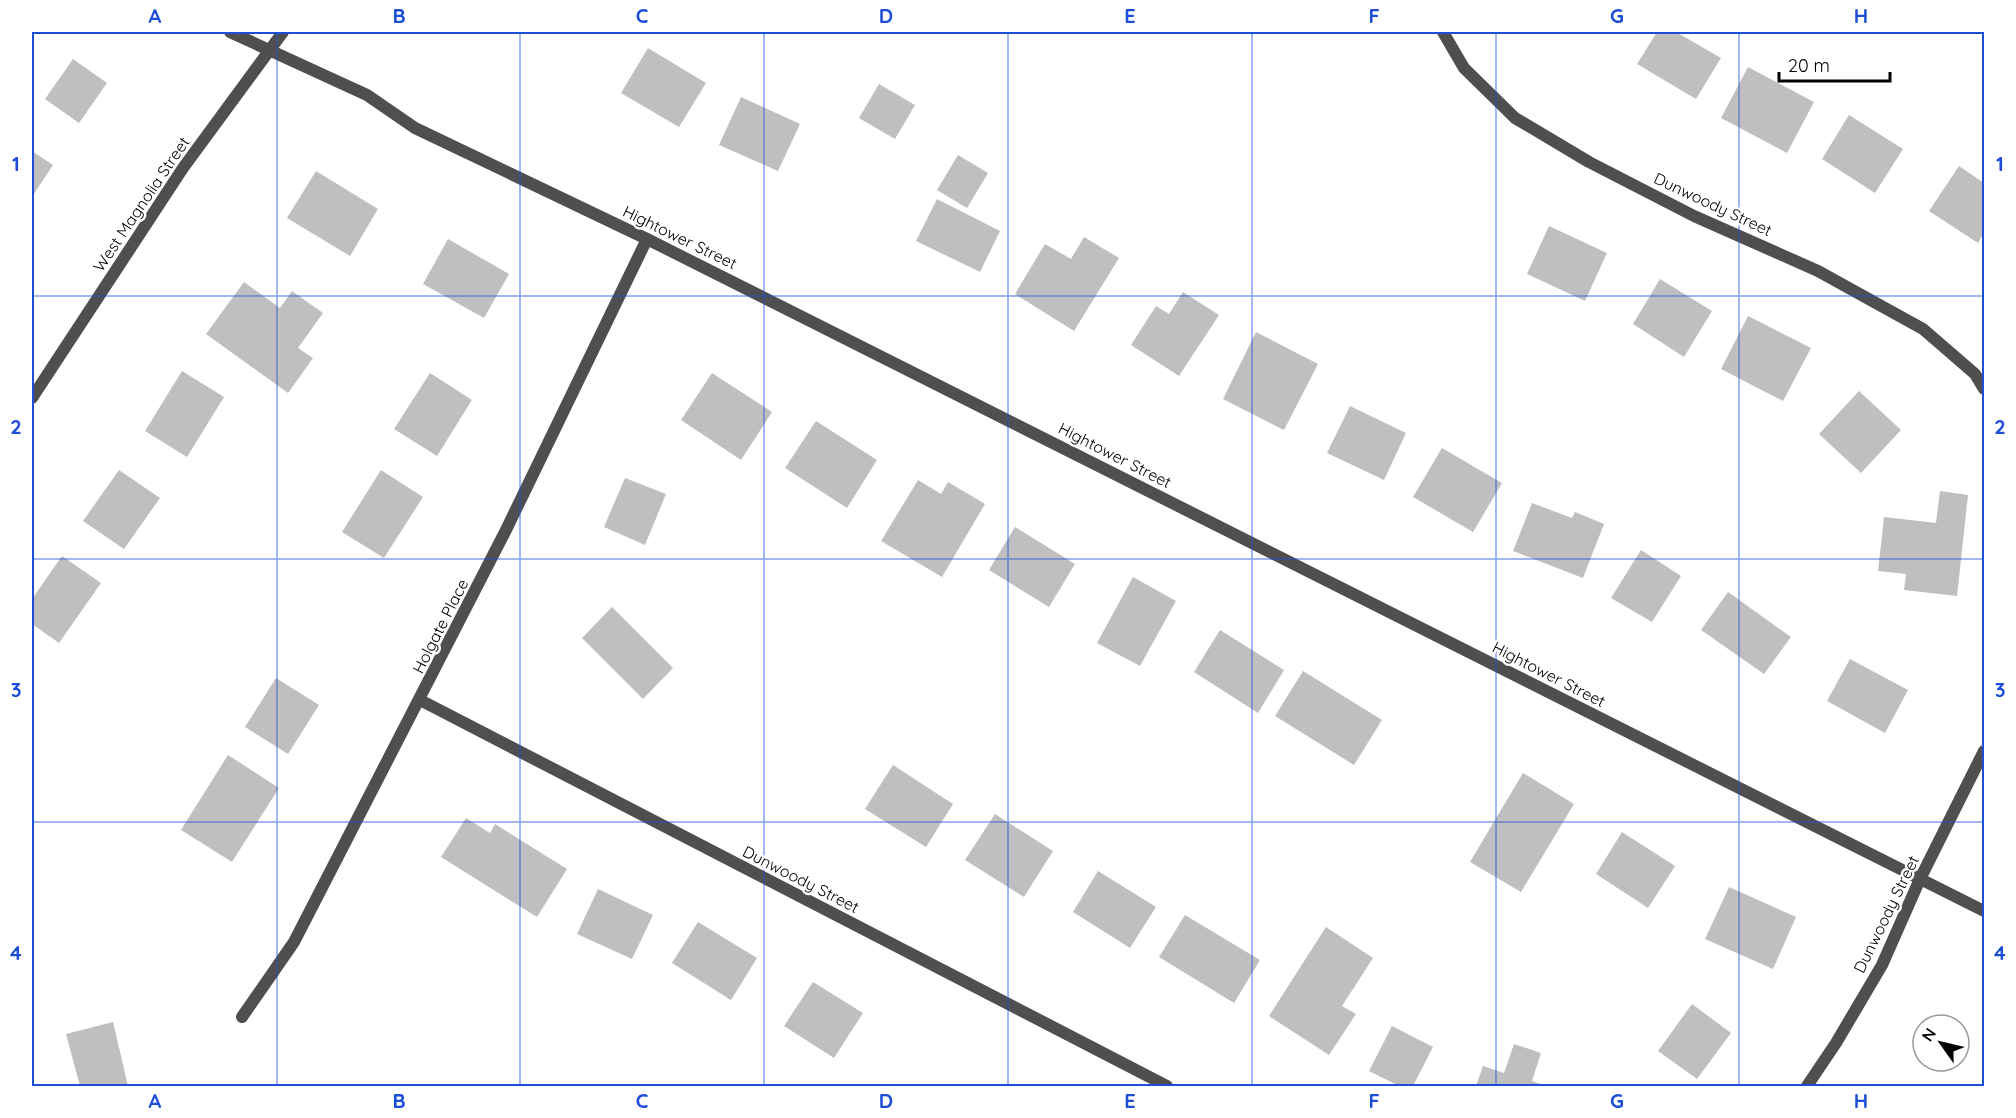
<svg xmlns="http://www.w3.org/2000/svg" width="2016" height="1118" font-family="Quicksand,sans-serif">
  <style>
    .building { fill: #bfbfbf }
    .lines { fill: none; stroke-linecap: round; stroke-linejoin: round }
    .street { stroke: #4f4f4f; stroke-width: 12 }
    .grid { fill: none; stroke: #1d4ed8; stroke-width: 1.5; stroke-opacity: 0.55 }
    .labels { text-anchor: middle; dominant-baseline: central; stroke-width: 5; stroke-linejoin: round; paint-order: stroke }
    .street-label { font-size: 16px; fill: #000; stroke: #fff }
    .neatline { fill: none; stroke: #1d4ed8; stroke-width: 2 }
    .grid-label { font-size: 20px; text-anchor: middle; font-weight: bold; fill: #1d4ed8 }
  </style>
  <rect width="100%" height="100%" fill="#fff"/>
  <path class="building" d="M1657 32H1676L1721 58 1696 99 1637 64Z
    M648 48 706 83 679 127 621 93Z
    M73 59 107 83 79 123 45 99Z
    M1748 67 1814 102 1787 153 1721 118Z
    M879 84 915 105 895 139 859 118Z
    M741 97 800 124 778 171 719 145Z
    M1849 115 1903 149 1875 193 1822 159Z
    M32 151 53 165 32 197Z
    M958 155 988 173 967 208 937 190Z
    M1959 166 1984 183V233L1978 243 1929 211Z
    M316 171 378 209 350 256 287 218Z
    M937 199 1000 231 980 272 916 241Z
    M1549 226 1607 253 1585 301 1527 274Z
    M1084 237 1119 258 1074 331 1015 294 1045 244 1071 259Z
    M448 239 509 274 484 318 423 284Z
    M1660 279 1712 311 1684 357 1633 324Z
    M244 282 280 308 292 291 323 313 298 348 313 358 288 393 206 334Z
    M1183 292 1219 315 1179 376 1131 345 1156 306 1169 314Z
    M1748 316 1811 348 1783 401 1721 369Z
    M1256 332 1318 364 1284 430 1223 399Z
    M182 371 224 397 187 457 145 431Z
    M430 373 472 400 437 456 394 429Z
    M712 373 772 412 741 460 681 420Z
    M1859 391 1901 430 1861 473 1819 434Z
    M1350 406 1406 433 1384 480 1327 453Z
    M816 421 877 460 847 508 785 468Z
    M1442 448 1502 483 1473 532 1413 497Z
    M119 470 160 498 124 549 83 521Z
    M381 470 423 497 384 558 342 532Z
    M625 478 666 494 645 545 604 527Z
    M918 480 941 494 948 482 985 504 942 577 881 541Z
    M1940 491 1968 495 1957 596 1904 590 1906 574 1878 571 1884 517 1936 523Z
    M1532 503 1572 518 1575 512 1604 524 1583 578 1513 551Z
    M1015 527 1075 564 1049 607 989 570Z
    M1641 550 1681 576 1652 622 1611 598Z
    M62 556 101 583 59 643 32 624V599Z
    M1133 577 1176 601 1140 666 1097 643Z
    M1728 592 1791 637 1764 674 1701 630Z
    M612 607 673 668 643 699 582 638Z
    M1220 630 1284 670 1258 713 1194 672Z
    M1850 659 1908 690 1885 733 1827 701Z
    M1303 671 1382 720 1354 765 1275 716Z
    M276 678 319 705 288 754 245 727Z
    M228 755 279 788 232 862 181 830Z
    M893 765 953 804 926 847 865 809Z
    M1523 773 1574 804 1521 892 1470 862Z
    M995 814 1053 851 1024 897 965 860Z
    M466 818 490 833 495 824 567 869 537 917 441 857Z
    M1622 832 1675 866 1648 908 1596 874Z
    M1098 871 1156 907 1130 948 1073 912Z
    M1729 887 1796 917 1773 969 1705 939Z
    M598 889 653 915 632 959 577 934Z
    M1185 915 1260 960 1234 1003 1159 957Z
    M698 922 757 958 731 1000 672 963Z
    M1326 927 1373 958 1342 1006 1356 1014 1329 1055 1269 1016Z
    M813 982 863 1013 834 1058 784 1026Z
    M1692 1004 1731 1033 1697 1079 1658 1051Z
    M113 1022 128 1086H80L66 1034Z
    M1392 1026 1433 1047 1413 1086H1399L1369 1071Z
    M1514 1044 1541 1053 1532 1081 1547 1086H1476L1483 1066 1504 1073Z"/>
  <g class="lines">
    <path class="street" d="M230 32 367 95 415 128 647 239 1984 911
      M1443 32 1464 68 1515 118 1589 162 1694 216 1818 271 1923 329 1975 374 1984 389
      M32 398 183 168 283 32
      M420 700 1167 1086
      M242 1017 294 942 506 530 647 239
      M1807 1086 1836 1043 1882 965 1920 879 1984 751"/>
  </g>
  <path class="grid" d="M277 32V1086M520 32V1086M764 32V1086M1008 32V1086M1252 32V1086M1496 32V1086M1739 32V1086M32 296H1984M32 559H1984M32 822H1984"/>
  <g class="labels">
    <g class="street-label">
      <text transform="translate(141 204) rotate(-56)">West Magnolia Street</text>
      <text transform="translate(1713 204) rotate(25)">Dunwoody Street</text>
      <text transform="translate(680 237) rotate(26)">Hightower Street</text>
      <text transform="translate(1115 455) rotate(27)">Hightower Street</text>
      <text transform="translate(440 626) rotate(-63)">Holgate Place</text>
      <text transform="translate(1549 674) rotate(27)">Hightower Street</text>
      <text transform="translate(801 879) rotate(27)">Dunwoody Street</text>
      <text transform="translate(1886 914) rotate(-64)">Dunwoody Street</text>
    </g>
  </g>
  <rect width="2016" height="1118" fill="none" stroke="#ffffff" stroke-width="66"/>
  <g transform="translate(1941 1043) rotate(304)"><circle r="28" fill="#ffffff" stroke="#999999" stroke-width="1.5"/>
  <path d="M0-4.5L10 22L0 15L-10 22Z" fill="#000000"/>
  <text y="-9" font-size="16" font-weight="bold" text-anchor="middle" fill="#000000">N</text>
  </g>
  <path d="M1779 72v9h111v-9" fill="none" stroke="#000000" stroke-width="3"/>
  <text x="1788" y="72" font-size="18" fill="#000000" stroke="#ffffff" stroke-width="4.5" paint-order="stroke">20 m</text>
  <rect x="33" y="33" width="1950" height="1052" class="neatline"/>
  <g class="grid-label">
    <text x="155" y="23">A</text>
    <text x="399" y="23">B</text>
    <text x="642" y="23">C</text>
    <text x="886" y="23">D</text>
    <text x="1130" y="23">E</text>
    <text x="1374" y="23">F</text>
    <text x="1617" y="23">G</text>
    <text x="1861" y="23">H</text>
    <text x="16" y="171">1</text>
    <text x="2000" y="171">1</text>
    <text x="16" y="434">2</text>
    <text x="2000" y="434">2</text>
    <text x="16" y="697">3</text>
    <text x="2000" y="697">3</text>
    <text x="16" y="960">4</text>
    <text x="2000" y="960">4</text>
    <text x="155" y="1108">A</text>
    <text x="399" y="1108">B</text>
    <text x="642" y="1108">C</text>
    <text x="886" y="1108">D</text>
    <text x="1130" y="1108">E</text>
    <text x="1374" y="1108">F</text>
    <text x="1617" y="1108">G</text>
    <text x="1861" y="1108">H</text>
  </g>
</svg>
